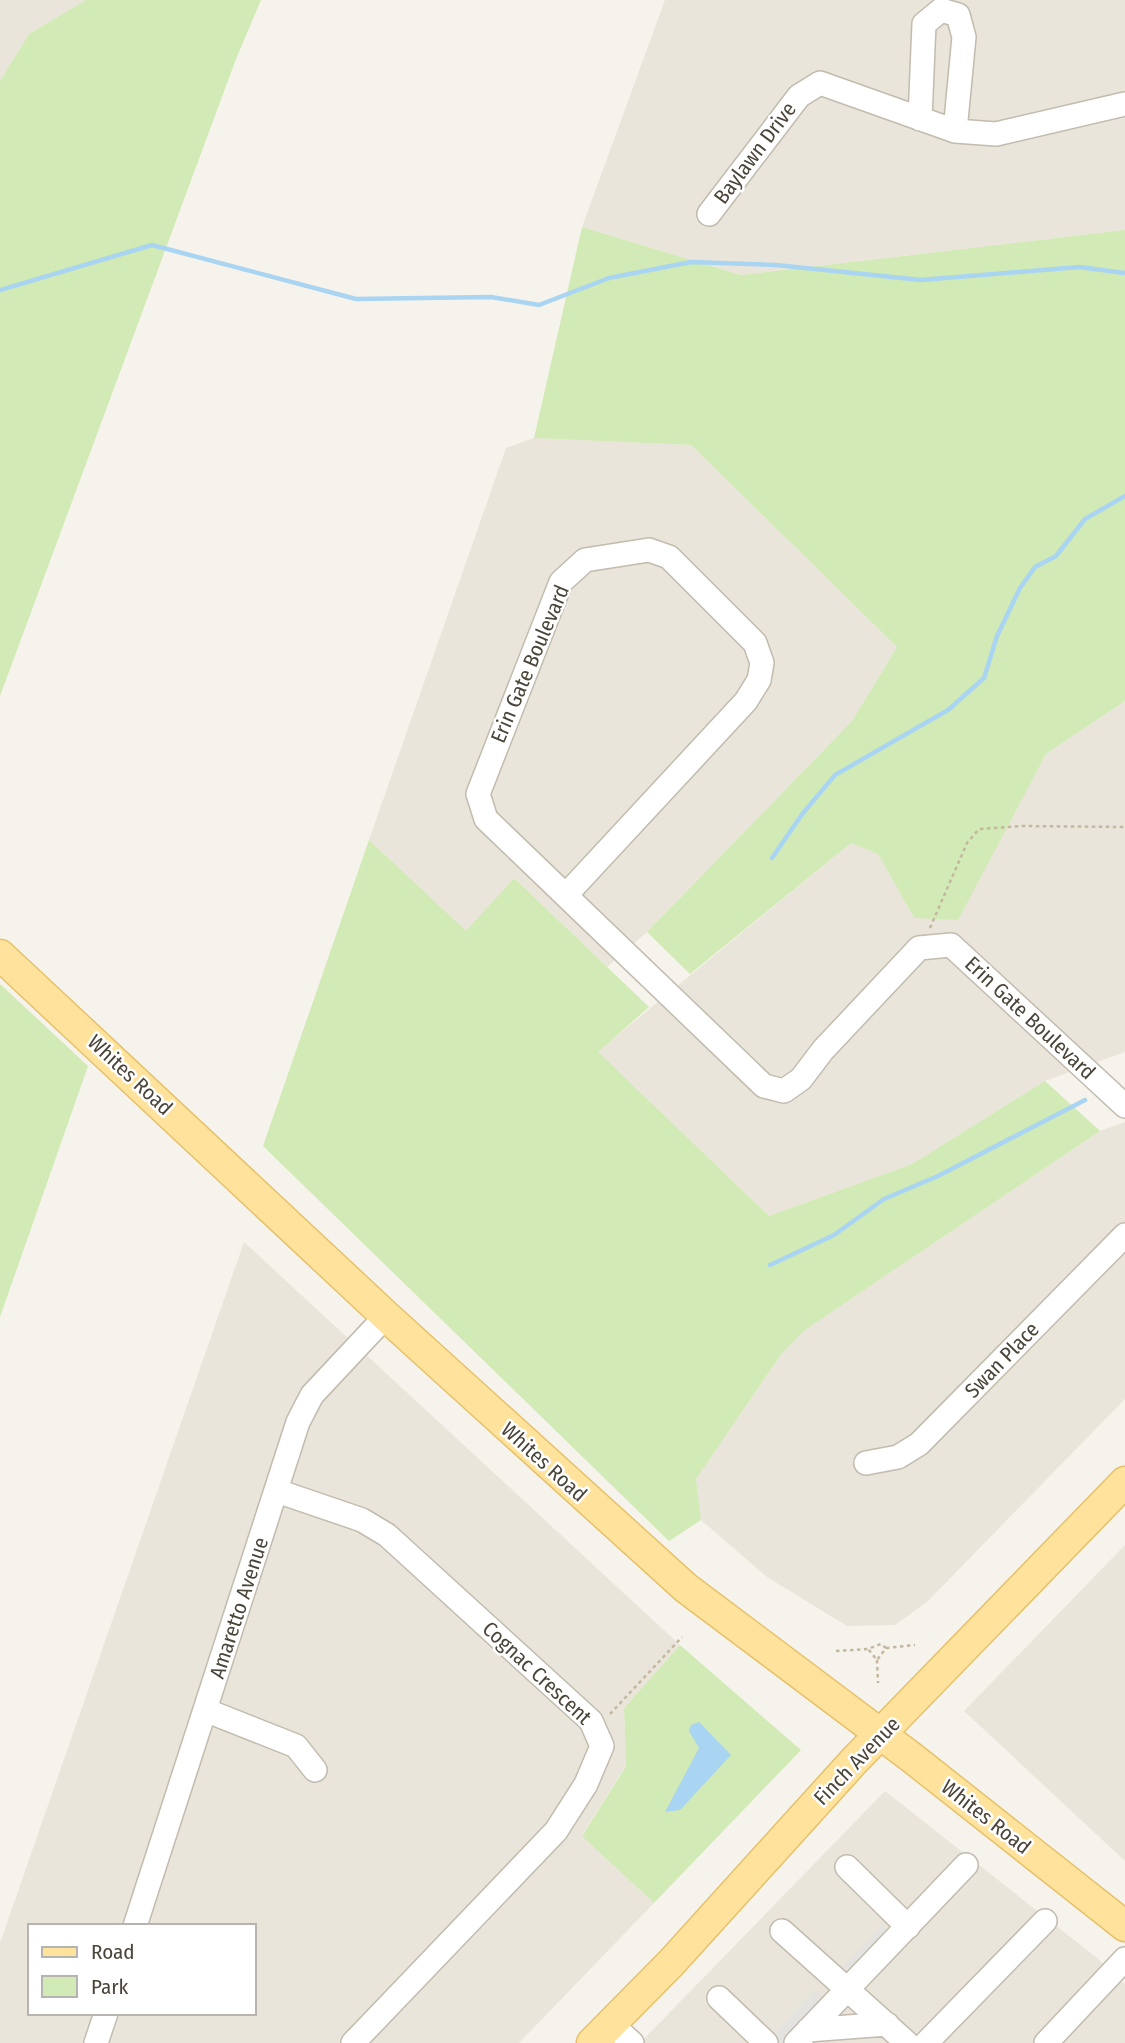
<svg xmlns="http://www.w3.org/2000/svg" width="1125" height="2043" font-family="'Fira Sans Condensed',sans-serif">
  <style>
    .residential { fill: #eae5da; fill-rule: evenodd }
    .green { fill: #d2eab5 }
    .parking { fill: #e5e3e0 }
    .water { fill: #a9d4f2 }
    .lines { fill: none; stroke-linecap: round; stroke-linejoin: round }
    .stream { stroke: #a9d4f2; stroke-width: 4.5 }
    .minor-casing { stroke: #c2bbae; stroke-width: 26 }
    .major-casing { stroke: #e6c16a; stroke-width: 33 }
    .path { stroke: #c4b79f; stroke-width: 2.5; stroke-dasharray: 3.5 3.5; stroke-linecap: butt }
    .minor { stroke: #fff; stroke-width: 23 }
    .major { stroke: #ffe39c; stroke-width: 30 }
    .labels { text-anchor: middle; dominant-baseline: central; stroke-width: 5; stroke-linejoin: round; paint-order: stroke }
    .street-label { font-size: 21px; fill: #4b4439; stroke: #fff }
  </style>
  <rect width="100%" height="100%" fill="#f6f3ec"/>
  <path class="residential" d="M0 0H86L29 34 0 81Z
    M665 0H1125V230L741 275 582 227Z
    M534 438 691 445 897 647 852 721 647 932 607 967 514 878 466 932 369 840 506 448Z
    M1125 701V1052L1045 1081 912 1164 769 1216 597 1052 851 843 878 854 914 918 1010 819 1046 754Z
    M1125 1122V1399L928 1601 895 1625 847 1626 767 1577 701 1520 696 1479 782 1353 805 1330 1100 1131Z
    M244 1242 680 1645 624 1708 626 1765 582 1835 654 1903 519 2043H0V1943ZM30 1926H254V2013H30Z
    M1125 1545V1861L964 1711Z
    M885 1791 1097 1958 1125 1984V2043H640Z"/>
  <path class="green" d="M86 0H261L236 59 0 696V81L29 34Z
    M582 227 741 275 1125 230V701L1046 754 958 920 914 918 878 854 851 843 690 974 647 932 852 721 897 647 691 445 534 438Z
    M369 840 466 931 514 878 649 1007 598 1052 769 1216 912 1164 1045 1081 1100 1131 805 1330 782 1353 696 1479 701 1520 669 1541 263 1146Z
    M0 984 88 1066 0 1317Z
    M680 1645 801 1750 654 1903 582 1836 626 1766 624 1708Z"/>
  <path class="parking" d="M882 1926 892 1936 849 1981 839 1971Z
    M815 1990 837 2009 818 2025 820 2043H765Z"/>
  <path class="water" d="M699 1722 731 1755 680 1810 665 1812 699 1748 689 1731 691 1725Z"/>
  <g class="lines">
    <path class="stream" d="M0 290 152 245 356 299 491 297 539 305 609 278 691 262 776 265 921 280 1079 267 1125 273
      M772 858 803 813 835 775 948 710 984 678 997 636 1020 588 1035 567 1056 556 1085 519 1125 496
      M770 1265 834 1235 884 1199 938 1176 1085 1100"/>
    <g class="minor-casing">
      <path id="minor" d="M920 119 924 24 941 10 958 15 964 37 955 131
        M709 214 799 96 820 83 955 131 996 134 1125 104
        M566 895 746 701 759 680 762 663 755 643 669 557 649 550 585 560 561 582 478 794 486 819 764 1086 784 1091 801 1079 823 1050 919 948 951 945 1125 1106
        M866 1463 898 1457 919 1444 1125 1235
        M277 1491 362 1520 387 1535 591 1721 602 1746 586 1784 556 1831 353 2043
        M205 1710 296 1746 315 1770
        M847 1867 908 1927
        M135 1926 298 1422 312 1395 386 1316
        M782 1931 907 2043
        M719 1998 766 2043
        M611 2024 632 2043
        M808 2030 887 2024
        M96 2043 106 2013
        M796 2043 966 1865
        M926 2043 1045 1921
        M1046 2043 1125 1959"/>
    </g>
    <g class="major-casing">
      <path id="major" d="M0 955 386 1316 686 1588 911 1757 1125 1926
        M592 2043 672 1962 854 1761 1125 1482"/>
    </g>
    <path class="path" d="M930 928 967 843 979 829 1021 826 1125 827
      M886 1648 915 1645
      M836 1651 868 1649 881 1644 886 1648 877 1660 868 1649
      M877 1660 878 1683
      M610 1714 682 1637"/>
    <use href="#minor" class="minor"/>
    <use href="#major" class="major"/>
  </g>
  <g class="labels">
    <g class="street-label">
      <text transform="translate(755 153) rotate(-53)">Baylawn Drive</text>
      <text transform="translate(530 664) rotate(-67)">Erin Gate Boulevard</text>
      <text transform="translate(1030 1018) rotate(43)">Erin Gate Boulevard</text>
      <text transform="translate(130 1075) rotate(43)">Whites Road</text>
      <text transform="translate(1002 1360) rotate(-46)">Swan Place</text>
      <text transform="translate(544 1462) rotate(42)">Whites Road</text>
      <text transform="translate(239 1608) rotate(-72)">Amaretto Avenue</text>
      <text transform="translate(537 1673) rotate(43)">Cognac Crescent</text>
      <text transform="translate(857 1761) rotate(-46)">Finch Avenue</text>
      <text transform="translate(986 1817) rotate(38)">Whites Road</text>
    </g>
  </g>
  <rect x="28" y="1924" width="228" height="91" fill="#ffffff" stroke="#b7b4b0" stroke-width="2"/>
  <rect x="42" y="1947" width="35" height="10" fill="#ffe39c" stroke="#b7b4b0" stroke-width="2"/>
  <text x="91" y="1959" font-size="21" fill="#4b4439">Road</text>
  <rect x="42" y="1976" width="35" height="21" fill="#d2eab5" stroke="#b7b4b0" stroke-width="2"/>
  <text x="91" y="1994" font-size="21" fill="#4b4439">Park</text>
</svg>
